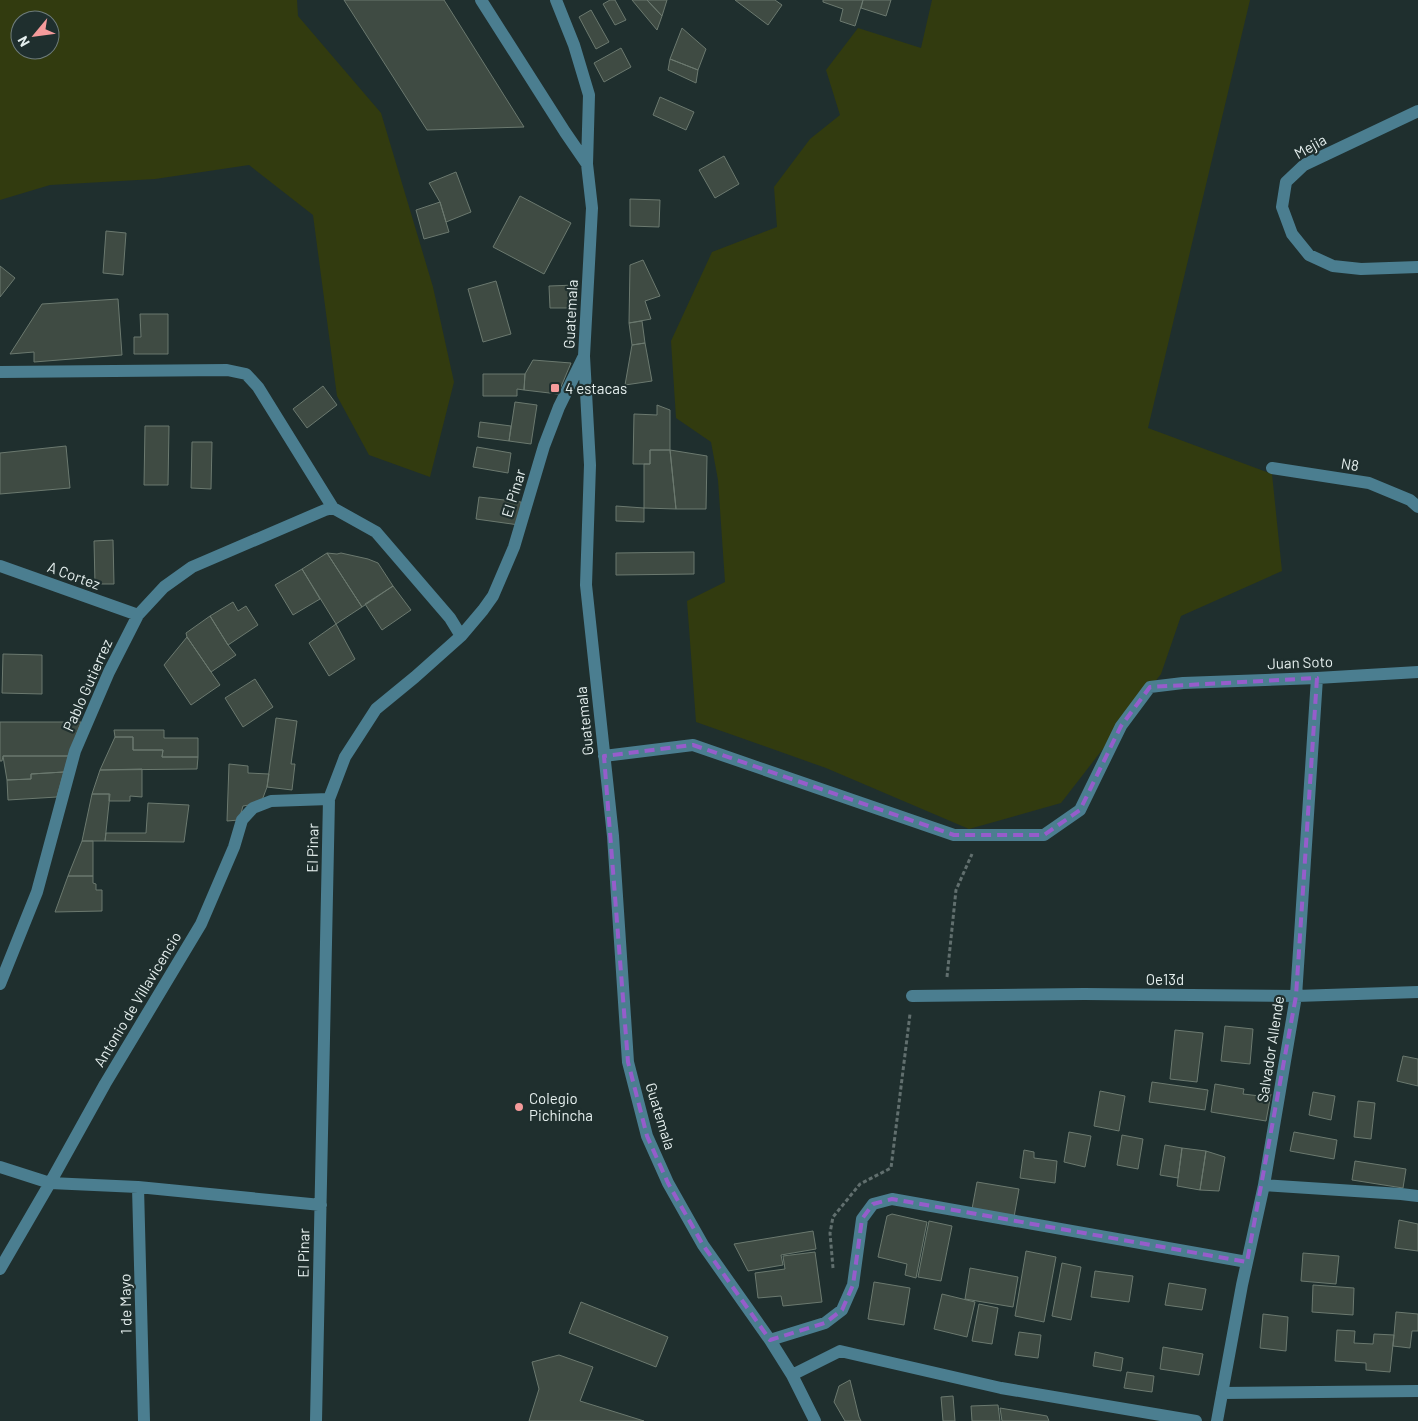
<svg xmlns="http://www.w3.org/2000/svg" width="1418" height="1421" font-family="Barlow,sans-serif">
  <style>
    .green { fill: #323b0f; fill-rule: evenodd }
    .building { fill: #3f4b43; stroke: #6b796f }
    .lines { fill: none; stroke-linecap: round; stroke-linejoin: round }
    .path { stroke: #616f6e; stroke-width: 3; stroke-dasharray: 4 2.5; stroke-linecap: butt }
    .minor { stroke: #4b7e90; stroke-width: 12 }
    .marked { fill: none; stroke: #965dcb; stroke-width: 4; stroke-dasharray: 10 6; stroke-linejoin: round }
    .poi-dot { fill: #f59b9b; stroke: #1f2f2e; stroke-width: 2 }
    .labels { text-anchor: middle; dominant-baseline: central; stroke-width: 4.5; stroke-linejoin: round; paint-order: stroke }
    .street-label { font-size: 15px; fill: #e5efee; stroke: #1f2f2e }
    .poi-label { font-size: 15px; fill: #e5efee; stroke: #1f2f2e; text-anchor: start }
  </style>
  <rect width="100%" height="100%" fill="#1f2f2e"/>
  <path class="green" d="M0 0H297L298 16 381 113 433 287 454 382 430 477 369 455 337 396 313 215 249 165 155 179 50 185 0 200ZM20 20H50V50H20Z
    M932 0H1250L1148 428 1272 474 1282 571 1181 616 1161 674 1061 803 969 829 826 768 696 722 687 601 725 582 718 480 711 442 676 418 671 341 712 252 777 227 774 187 810 139 840 115 826 70 858 28 921 48Z"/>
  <path class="building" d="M344 0H444L524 127 427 130Z
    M610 0H615L626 20 615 25 603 4Z
    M632 0H647L662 16 657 30Z
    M647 0H667L662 16Z
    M735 0H775L782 5 768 25Z
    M823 0H863L855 26 840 21 843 9 823 2Z
    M863 0H891L886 16 861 8Z
    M591 10 609 42 596 49 579 17Z
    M682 28 706 49 698 70 670 59Z
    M621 48 631 67 604 82 594 63Z
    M670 59 698 70 696 83 668 70Z
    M660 97 694 112 686 130 653 115Z
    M724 156 739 184 715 198 699 170Z
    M456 172 471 212 446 222 440 202 429 183Z
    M520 196 571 223 544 274 493 247Z
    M630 199 660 200 659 227 630 226Z
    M440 202 449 232 424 239 416 210Z
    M106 231 126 233 123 275 103 273Z
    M643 260 660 296 645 301 651 319 629 323 630 265Z
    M0 266 15 278 0 297Z
    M496 281 511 334 483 342 468 289Z
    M576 285 577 308H550L549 286Z
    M118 299 122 355 34 362V352L10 354 42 304Z
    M140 314H168V354H134V337H141Z
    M642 321 645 343 632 345 629 323Z
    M645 343 652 381 625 385 632 345Z
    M533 360 571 363 558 394 524 390 525 374Z
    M483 374H525L524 390 517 389V396H483Z
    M323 386 337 405 307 428 293 409Z
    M515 402 537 405 531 444 509 441Z
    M657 405 670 410V450H650V464H633L634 414 657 415Z
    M480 422 511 426 509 441 478 437Z
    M145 426H169L168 485H144Z
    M192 442H212L211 489 191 488Z
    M66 446 70 488 0 494V453Z
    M477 447 511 453 508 473 473 467Z
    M650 450H670L676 509 644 508V464H650Z
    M670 450 707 456 706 509H676Z
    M479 497 521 502 519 525 476 519Z
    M616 506 644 508V522L616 521Z
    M113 540 114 584H95L94 541Z
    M694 552V574L616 575V553Z
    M327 553 362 607 336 624 302 569Z
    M327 553 337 554 341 553 368 559 378 563 393 586 362 607Z
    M302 569 320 599 293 615 275 585Z
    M393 586 411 610 382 630 365 604Z
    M233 602 238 611 246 606 258 625 228 645 210 616Z
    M210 616 228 645 236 655 211 672 187 637 186 633Z
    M336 624 355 659 329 676 309 643Z
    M187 637 220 685 191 705 164 665Z
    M3 654 42 655V694L2 693Z
    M255 679 273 707 243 727 225 698Z
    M276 718 297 721 291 764H295L292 790 267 787Z
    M0 722H81L69 756H3L2 761H0Z
    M114 730H164V738H198V757H162L163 750H133V737H115Z
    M115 737H133V750H163L162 757H198L197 769 100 770Z
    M3 756H69L64 772 31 774V779L7 780Z
    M229 764 248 766V773L269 774 267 787 261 803 243 806 239 820 227 821Z
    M142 769V797L130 796V801H109V794H92L100 770Z
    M64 772 57 797 8 800 7 780 31 779V774Z
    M92 794H110L105 841H82Z
    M148 803 189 805 184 842 105 841 106 833H146Z
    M82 841H93V876H68Z
    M68 876H93V883L96 884V890H102V911L55 912Z
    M1225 1026 1253 1029 1250 1064 1221 1061Z
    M1175 1030 1203 1033 1197 1082 1170 1079Z
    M1403 1056 1418 1059V1086L1397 1081Z
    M1152 1082 1208 1090 1205 1110 1149 1102Z
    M1215 1084 1244 1089 1243 1094 1260 1096V1093L1271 1094 1266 1121 1211 1112Z
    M1100 1091 1125 1096 1119 1131 1094 1126Z
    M1313 1092 1335 1096 1331 1120 1309 1115Z
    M1358 1101 1375 1103 1371 1139 1354 1137Z
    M1069 1132 1091 1136 1085 1167 1064 1162Z
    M1294 1132 1337 1140 1334 1159 1290 1151Z
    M1122 1135 1143 1139 1138 1169 1117 1165Z
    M1165 1145 1182 1148 1178 1178 1160 1175Z
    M1182 1148 1206 1151 1200 1190 1177 1186Z
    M1024 1150 1034 1152V1158L1057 1161 1055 1183 1020 1178Z
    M1206 1151 1225 1157 1219 1191 1200 1190Z
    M1355 1161 1406 1169 1403 1188 1352 1180Z
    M977 1182 1019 1189 1014 1217 972 1209Z
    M892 1214 927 1222 916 1278 905 1275 907 1264 878 1257 887 1216Z
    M1399 1220 1418 1224V1251L1395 1248Z
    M929 1221 952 1226 941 1281 918 1277Z
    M813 1231 816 1249 781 1255 783 1265 748 1271 734 1244Z
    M1026 1251 1056 1257 1044 1322 1015 1316Z
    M815 1252 822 1302 783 1306 781 1296 758 1298 755 1273 785 1269 783 1256Z
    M1303 1253 1339 1256 1336 1284 1301 1281Z
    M1062 1263 1081 1267 1071 1320 1052 1316Z
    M970 1268 1018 1277 1013 1307 965 1299Z
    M1095 1271 1133 1276 1129 1302 1091 1297Z
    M874 1282 910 1288 904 1325 868 1319Z
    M1169 1283 1206 1289 1202 1310 1165 1305Z
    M1313 1285 1354 1288 1353 1315 1312 1312Z
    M942 1294 975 1302 967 1337 934 1329Z
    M581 1302 668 1337 656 1367 569 1333Z
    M979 1304 998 1308 992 1344 972 1341Z
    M1396 1312 1418 1314V1331H1412L1410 1348 1393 1346Z
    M1263 1314 1288 1317 1286 1351 1260 1348Z
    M1337 1330 1355 1331 1354 1343 1373 1344 1374 1334 1394 1335 1390 1372 1366 1370V1363L1335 1361Z
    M1019 1332 1041 1335 1038 1358 1015 1355Z
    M1163 1347 1203 1354 1199 1375 1160 1369Z
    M1095 1352 1123 1358 1121 1371 1093 1366Z
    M559 1355 593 1367 580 1401 644 1421H529L539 1389 532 1362Z
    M1127 1372 1154 1376 1152 1392 1124 1388Z
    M850 1380 859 1417 861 1421H845L834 1402 839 1386Z
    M953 1396 955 1421H943L941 1397Z
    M998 1405 1000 1421H972L971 1406Z
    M1000 1408 1047 1416 1049 1421H1002Z"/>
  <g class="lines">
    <path class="path" d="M947 977 956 890 972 854
      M833 1268 830 1233 833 1217 860 1184 891 1168 910 1014"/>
    <path class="minor" d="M481 0 565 132 587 164
      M556 0 574 45 589 95 587 164 592 208 584 356 590 465 586 585 613 836 628 1062 647 1136 668 1183 703 1245 770 1340 792 1375 815 1421
      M1418 111 1304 165 1286 182 1282 207 1292 234 1309 255 1333 266 1361 269 1418 267
      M0 372 227 370 246 374 258 387 333 508 376 532 450 618 461 636
      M1272 468 1369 483 1410 500 1418 507
      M0 566 138 615
      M604 756 693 745 954 835H1044L1080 810 1121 726 1150 687 1183 683 1317 678 1418 672
      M0 984 37 892 75 751 109 672 138 615 164 587 192 567 325 510 333 508
      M912 996 1084 994 1296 996 1418 992
      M0 1167 50 1183 138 1187 321 1205
      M1264 1185 1401 1194 1418 1196
      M138 1187 144 1421
      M0 1269 50 1183 105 1084 201 924 234 847 242 820 253 808 271 801 329 799
      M770 1340 825 1323 842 1310 853 1285 862 1219 873 1204 892 1199 1247 1262
      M792 1375 840 1351 1001 1388 1196 1421
      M1222 1393 1418 1391
      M316 1421 329 799 345 757 376 709 415 677 461 636 483 610 493 596 514 547 544 446 559 407 583 358
      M1217 1421 1242 1285 1264 1185 1296 996 1317 678"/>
  </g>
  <path class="marked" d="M1317 678 1296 996 1247 1262 892 1199 873 1204 862 1219 853 1285 842 1310 825 1323 770 1340 703 1245 668 1183 647 1136 628 1062 604 756 693 745 954 835H1044L1080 810 1121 726 1150 687Z"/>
  <g class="poi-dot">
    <rect x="550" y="383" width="10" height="10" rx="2.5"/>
    <circle cx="519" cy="1107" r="5"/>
  </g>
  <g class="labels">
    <g class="street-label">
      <text transform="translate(1310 146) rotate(-29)">Mejia</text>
      <text transform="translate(570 314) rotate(-87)">Guatemala</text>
      <text transform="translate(1350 464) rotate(9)">N8</text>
      <text transform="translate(513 493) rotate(-73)">El Pinar</text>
      <text transform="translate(74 575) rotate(20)">A Cortez</text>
      <text transform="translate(1300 662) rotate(-2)">Juan Soto</text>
      <text transform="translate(87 685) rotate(-66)">Pablo Gutierrez</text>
      <text transform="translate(584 721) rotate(-96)">Guatemala</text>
      <text transform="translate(312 848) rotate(-89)">El Pinar</text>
      <text x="1165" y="979">Oe13d</text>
      <text transform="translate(137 999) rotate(-59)">Antonio de Villavicencio</text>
      <text transform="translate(1270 1049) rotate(-81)">Salvador Allende</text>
      <text transform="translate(661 1116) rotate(73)">Guatemala</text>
      <text transform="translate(303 1253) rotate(-89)">El Pinar</text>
      <text transform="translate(125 1304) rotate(-91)">1 de Mayo</text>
    </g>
    <g class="poi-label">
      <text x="565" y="388">4 estacas</text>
      <text x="529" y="1098">Colegio<tspan x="529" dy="17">Pichincha</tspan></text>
    </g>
  </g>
  <g transform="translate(35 35) rotate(241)"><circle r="24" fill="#1f2f2e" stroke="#6e7c7b"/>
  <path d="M0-4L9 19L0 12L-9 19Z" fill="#f59b9b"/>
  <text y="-8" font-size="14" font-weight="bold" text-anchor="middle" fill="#e5efee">N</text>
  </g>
</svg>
